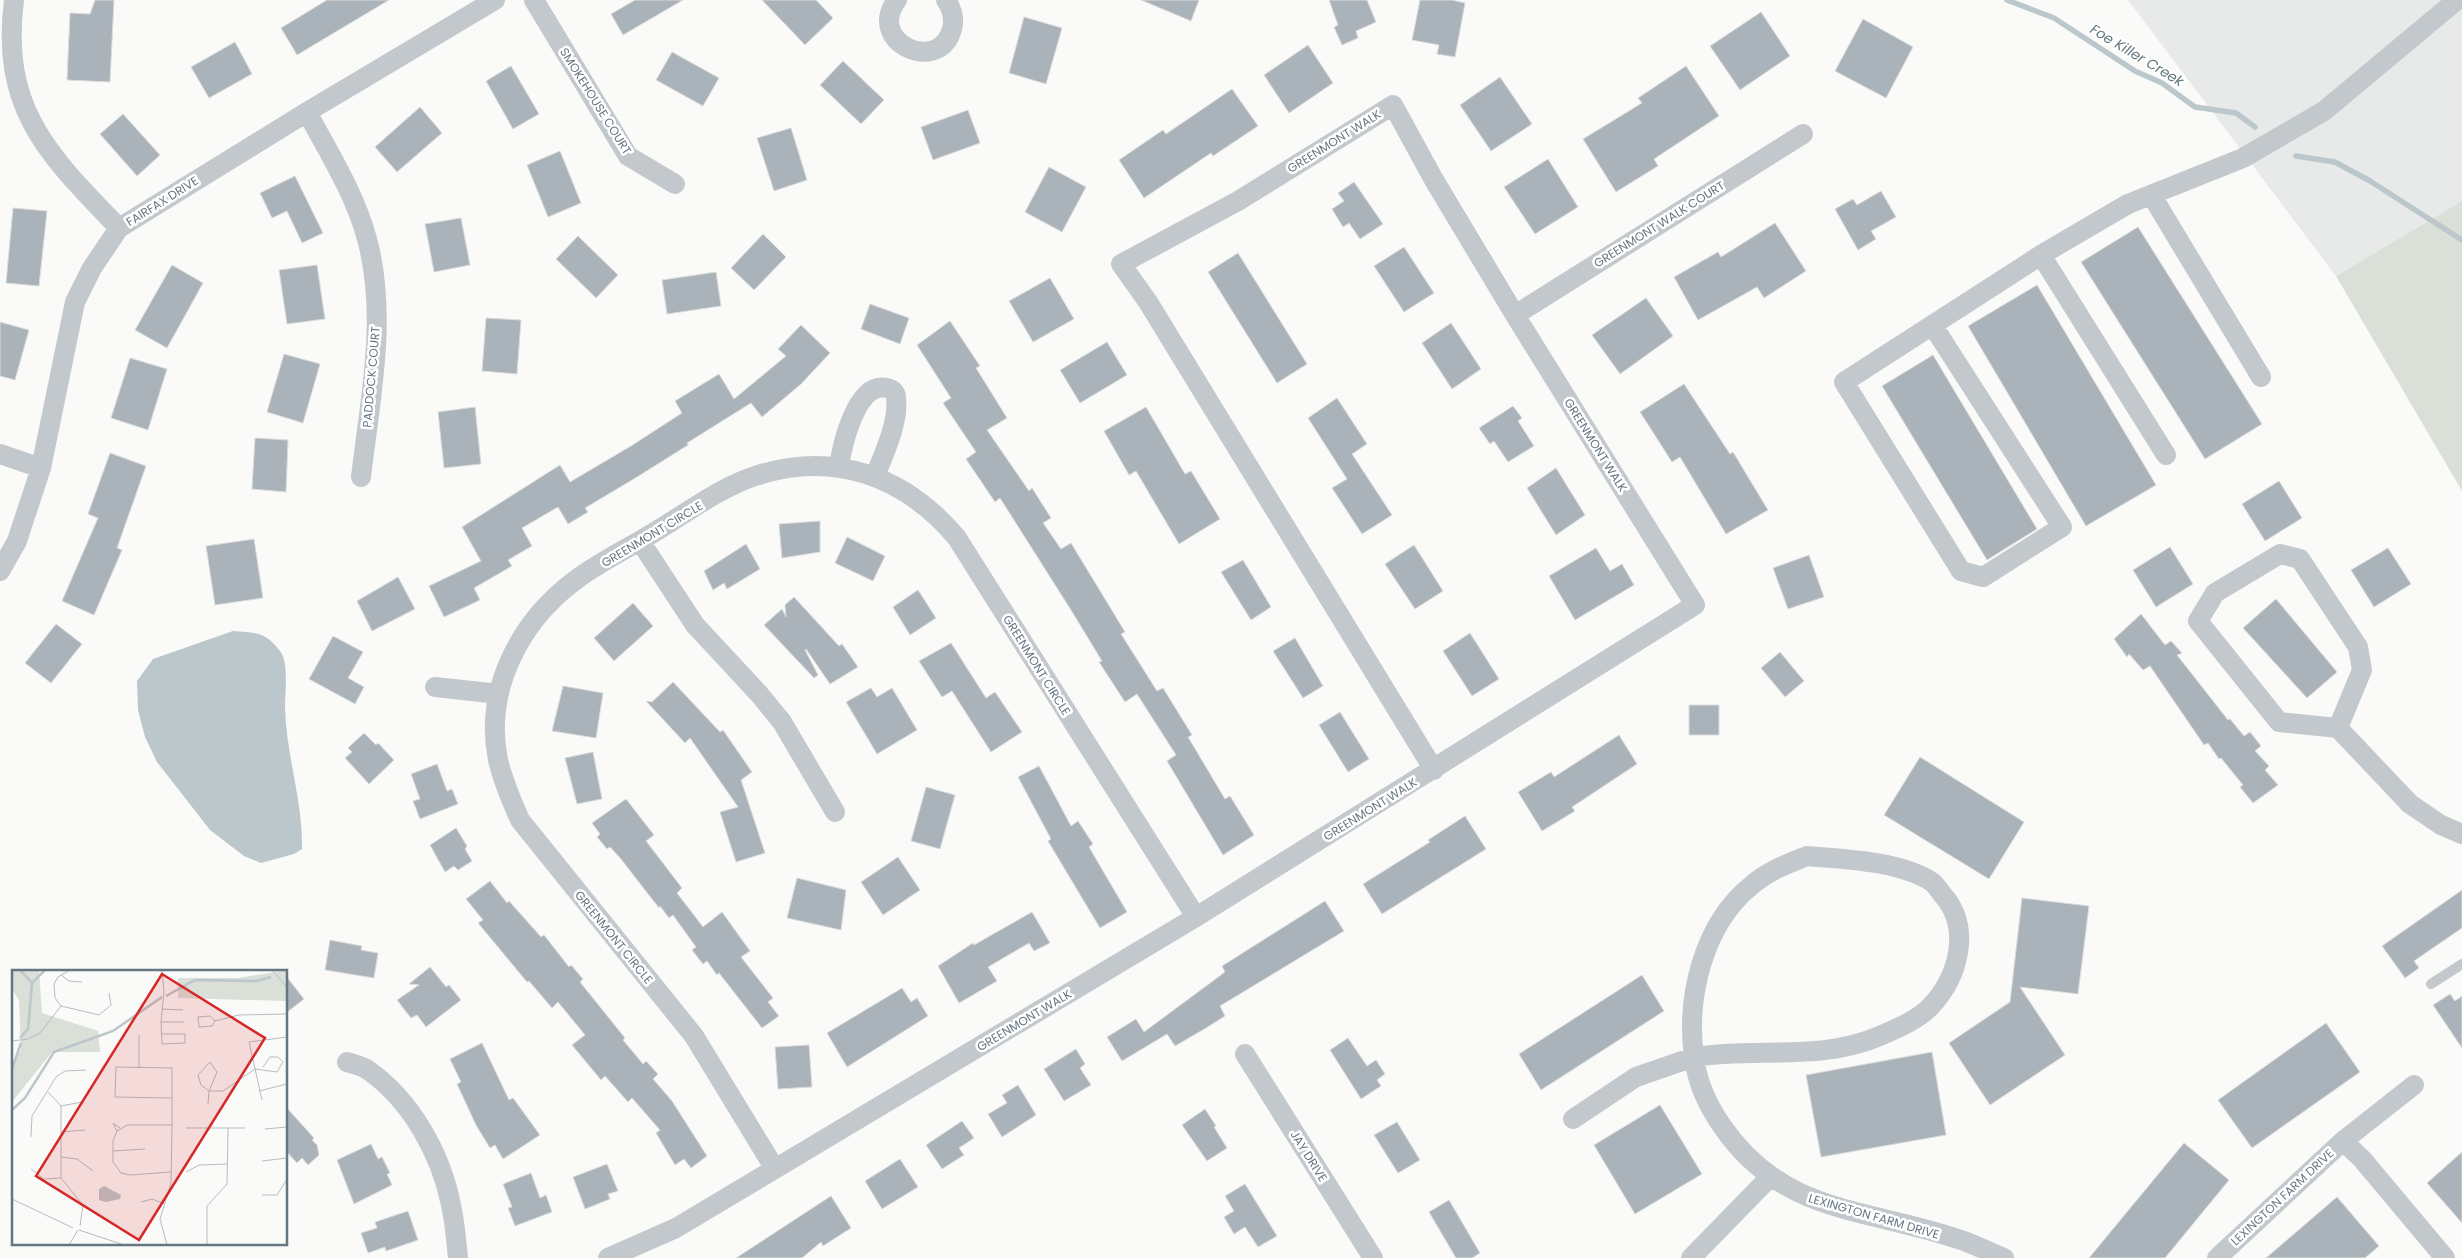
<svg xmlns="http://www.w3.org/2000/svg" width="2462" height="1258" font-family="Poppins,sans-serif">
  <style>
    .built { fill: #e8e9e9 }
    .green { fill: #dadfd7 }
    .water { fill: #bbc7cb }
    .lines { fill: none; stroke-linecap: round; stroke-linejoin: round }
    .stream { stroke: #bbc7cb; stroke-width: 5.5 }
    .building { fill: #aab3b9; stroke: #dcdcda }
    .service { stroke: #c3c8cc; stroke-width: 10 }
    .minor { stroke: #c3c8cc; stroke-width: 20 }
    .labels { text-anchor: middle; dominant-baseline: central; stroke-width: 5; stroke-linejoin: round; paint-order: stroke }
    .street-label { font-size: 12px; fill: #657683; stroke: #fff }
    .water-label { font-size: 14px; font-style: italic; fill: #60757c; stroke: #fff }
    .inset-river { fill: none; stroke: #bbc7cb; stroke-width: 2.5 }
    .inset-road { fill: none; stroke: #b5bdc2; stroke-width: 1 }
    .view { fill: #d62828; fill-opacity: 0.15; stroke: #d62828; stroke-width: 2.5 }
    .inset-edge { fill: none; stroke: #657683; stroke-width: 2.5 }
  </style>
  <rect width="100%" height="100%" fill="#fafaf8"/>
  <path class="built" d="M2128 0H2462V201L2336 276Z"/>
  <path class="green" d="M2462 201V491L2336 276Z"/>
  <path class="water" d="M233 631C256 633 265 631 280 651 289 662 285 693 285 707 286 755 303 801 302 849L294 854 261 863 244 856 210 830 157 762 145 737 138 710 137 681 153 659Z"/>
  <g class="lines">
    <path class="stream" d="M2007 0 2054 18 2135 71 2162 83 2195 107 2236 113 2255 127
      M2296 156 2335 162 2370 181 2462 240"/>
  </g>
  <path class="building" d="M95 0H114L110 82 67 80 70 13 90 14Z
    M327 0H389L297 55 281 28Z
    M635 0H683L623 35 611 14Z
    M762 0H816L833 18 805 45Z
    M1141 0H1199L1191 21Z
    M1329 0H1367L1376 22 1356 31 1358 38 1342 45 1334 27 1338 25Z
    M1420 0H1452L1465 3 1455 57 1437 54 1439 45 1412 40Z
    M1761 12 1790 56 1740 90 1710 46Z
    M1024 17 1062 28 1046 84 1009 73Z
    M1863 19 1913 47 1886 98 1835 71Z
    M235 42 252 74 209 98 191 67Z
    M1308 45 1333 83 1289 113 1264 75Z
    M672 52 719 78 703 106 656 80Z
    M843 61 884 100 861 124 820 85Z
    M511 66 539 114 513 129 486 81Z
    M1686 66 1719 116 1654 159 1658 166 1616 192 1583 139 1642 103 1638 98Z
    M1500 77 1532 124 1491 151 1460 105Z
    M1232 89 1258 126 1213 156 1211 153 1144 198 1119 160 1163 130 1166 134Z
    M420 107 442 133 397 172 375 147Z
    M968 110 980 143 933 160 921 127Z
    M123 114 160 155 137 176 100 134Z
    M791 128 807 180 774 191 757 138Z
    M560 151 581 203 548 217 527 165Z
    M1548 159 1578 207 1535 234 1504 187Z
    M1049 167 1086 187 1062 232 1025 212Z
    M295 176 323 233 302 243 287 211 272 218 260 193Z
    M1354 182 1383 224 1360 239 1349 223 1343 227 1332 209 1344 201 1338 193Z
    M1881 191 1896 217 1871 231 1876 239 1858 250 1835 209 1853 199 1857 205Z
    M13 208 47 211 39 286 6 283Z
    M461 218 470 265 434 272 425 224Z
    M1775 223 1806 271 1764 298 1757 287 1698 320 1674 277 1718 252 1721 257Z
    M2138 227 2262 424 2205 459 2081 262Z
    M763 234 786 257 754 290 731 268Z
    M578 236 618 275 596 298 556 259Z
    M1404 247 1434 293 1404 312 1374 266Z
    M1238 253 1307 364 1277 383 1208 272Z
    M172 265 203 283 167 348 135 330Z
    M317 265 325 319 287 324 279 270Z
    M716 272 721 306 667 314 662 280Z
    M1050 278 1074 319 1033 342 1009 301Z
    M2037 285 2156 485 2086 526 1968 326Z
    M1646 298 1673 336 1620 374 1592 335Z
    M870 304 909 318 900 344 861 329Z
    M486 318 521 320 517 374 482 371Z
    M950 321 980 366 976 368 1007 418 987 430 1029 491 1032 488 1051 518 1043 523 1061 549 1071 543 1125 632 1121 634 1157 691 1163 688 1192 735 1188 737 1225 799 1230 796 1254 835 1223 855 1167 761 1176 755 1137 694 1125 702 1099 662 1102 661 1071 610 1000 498 995 502 966 459 976 452 943 403 951 398 917 345Z
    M0 322 29 330 15 380 0 376Z
    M1451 323 1481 369 1452 389 1422 343Z
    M801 325 830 353 801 384 762 417 751 403 687 443 688 445 637 477 585 508 588 512 568 524 558 507 522 528 532 546 508 560 512 566 474 588 480 600 444 617 429 586 481 561 462 527 560 465 570 482 631 446 682 413 675 401 719 374 734 399 786 356 778 349Z
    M1107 342 1127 375 1080 403 1060 370Z
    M284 354 320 364 303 423 267 412Z
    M1933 355 2037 529 1987 560 1882 386Z
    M130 358 167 369 148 430 111 418Z
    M1684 384 1730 454 1733 452 1768 510 1726 534 1680 457 1672 462 1640 412Z
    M1337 398 1367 444 1352 454 1392 515 1362 534 1332 488 1347 479 1308 418Z
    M1513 406 1522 418 1518 421 1534 446 1508 462 1494 441 1490 444 1479 428Z
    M475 407 481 464 444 468 438 412Z
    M1146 407 1185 474 1191 471 1220 519 1179 544 1136 471 1129 475 1104 431Z
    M255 438 288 440 286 492 252 489Z
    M110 453 146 466 117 548 122 550 94 615 62 601 98 518 88 514Z
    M1556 468 1585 515 1556 535 1527 488Z
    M2279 481 2302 518 2265 541 2242 504Z
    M820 521V552L782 558 779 524Z
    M847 537 885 556 873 581 835 563Z
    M254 539 263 598 215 605 206 546Z
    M746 544 760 569 727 589 724 583 713 590 704 571Z
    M1414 545 1443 591 1415 609 1385 564Z
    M2170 547 2193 584 2156 607 2133 570Z
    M1596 548 1610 571 1622 564 1634 585 1575 620 1549 576Z
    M2388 548 2411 584 2374 607 2351 570Z
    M1809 555 1824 597 1788 609 1773 568Z
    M1243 560 1271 607 1251 620 1221 572Z
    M398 577 415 609 372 631 357 601Z
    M918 590 936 618 910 635 893 607Z
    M794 597 839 646 842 644 858 667 830 684 806 649 805 650 818 675 814 678 764 625 782 609 786 617 785 605Z
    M2276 599 2337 672 2307 698 2243 628Z
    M633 603 653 626 614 661 594 638Z
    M2141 614 2165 645 2171 641 2182 653 2177 655 2228 720 2230 719 2244 736 2250 732 2261 746 2255 751 2269 766 2265 770 2278 785 2253 803 2240 787 2243 785 2221 758 2219 759 2208 743 2204 745 2150 666 2143 670 2129 654 2127 657 2114 639Z
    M56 624 82 644 51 683 25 663Z
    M1470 633 1499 679 1472 696 1443 651Z
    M333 636 363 652 348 678 364 687 355 704 309 679Z
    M1295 638 1323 686 1303 698 1273 651Z
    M951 643 986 698 995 692 1022 732 991 752 952 691 942 697 919 661Z
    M1780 652 1804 681 1785 697 1761 668Z
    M673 682 720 732 723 730 752 772 741 780 765 853 736 862 720 812 738 807 690 738 685 743 646 701 652 702Z
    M563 686 603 693 596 738 552 731Z
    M871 688 877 697 892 688 917 730 877 754 846 702Z
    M1689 705H1719V735H1689Z
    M1340 712 1369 759 1348 772 1319 725Z
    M364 733 376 745 378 743 394 760 369 784 345 758 352 752 348 748Z
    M1619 735 1637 764 1572 807 1575 811 1542 831 1518 792 1551 772 1554 777Z
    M593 752 602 799 577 804 565 758Z
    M1920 757 2024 822 1989 879 1884 815Z
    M437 764 447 791 452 789 458 804 420 819 413 801 420 799 411 774Z
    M1039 766 1071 826 1078 821 1093 844 1089 847 1127 912 1100 928 1048 841 1051 839 1018 777Z
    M926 787 955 795 940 849 911 841Z
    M626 799 654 835 646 841 682 888 677 893 703 927 722 912 750 951 741 957 773 998 768 1002 779 1016 762 1028 719 973 717 975 707 961 703 964 692 950 696 947 673 915 669 918 660 906 659 908 621 859 610 847 607 849 597 837 600 834 592 823Z
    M1465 816 1486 849 1382 914 1363 884 1430 842 1428 840Z
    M456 828 467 846 465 849 472 861 458 870 454 866 445 872 430 845Z
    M898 857 920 890 883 915 861 882Z
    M797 878 846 890 841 930 787 918Z
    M490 881 507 903 509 901 541 937 544 935 569 967 571 965 583 979 580 982 625 1038 623 1040 643 1064 646 1061 658 1074 653 1079 672 1101 707 1156 691 1168 684 1159 675 1165 656 1133 660 1130 632 1098 628 1102 605 1076 601 1080 572 1045 585 1035 558 1002 552 1008 529 981 527 982 478 923 483 920 466 899Z
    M2462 890V928L2414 961 2419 968 2405 978 2382 946Z
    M2022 898 2089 906 2078 994 2020 987 2065 1055 1990 1105 1949 1043 2010 1002Z
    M1325 901 1344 931 1220 1006 1225 1016 1206 1028 1175 1046 1167 1034 1122 1061 1107 1037 1136 1019 1144 1032 1225 972 1222 966Z
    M1032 912 1050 943 1034 951 1029 943 988 967 997 981 959 1003 938 966 973 943 974 945Z
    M330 940 362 946 361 950 378 953 374 978 325 970Z
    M430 967 446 987 449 985 461 1000 426 1027 417 1015 411 1018 397 1000 419 985 409 984Z
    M1642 975 1664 1011 1541 1090 1519 1054Z
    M286 976 304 999 286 1013Z
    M902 988 911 1002 917 998 928 1016 847 1067 827 1033Z
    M2450 994 2455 1001 2462 996V1048L2433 1005Z
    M2326 1023 2360 1072 2252 1148 2218 1100Z
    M1348 1038 1367 1066 1376 1060 1385 1074 1377 1080 1381 1086 1361 1099 1330 1050Z
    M482 1043 509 1100 513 1098 540 1135 503 1159 495 1145 490 1148 476 1125 457 1084 461 1082 450 1059Z
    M809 1045 812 1087 778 1089 775 1047Z
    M1076 1049 1085 1064 1080 1068 1091 1085 1064 1101 1044 1069Z
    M1932 1052 1946 1135 1821 1157 1806 1075Z
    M1018 1085 1036 1115 1002 1137 988 1114 1007 1103 1002 1095Z
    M1660 1105 1702 1174 1635 1214 1594 1145Z
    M286 1107 314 1138 312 1140 317 1145 319 1155 308 1165 302 1158 297 1163 286 1151Z
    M1205 1109 1216 1126 1214 1127 1227 1148 1207 1161 1182 1125Z
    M962 1121 974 1138 959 1148 964 1155 942 1169 926 1145Z
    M1397 1122 1420 1160 1398 1173 1374 1135Z
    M2184 1143 2229 1180 2165 1258H2089Z
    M371 1144 378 1159 382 1157 390 1173 387 1174 392 1185 354 1204 337 1160Z
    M2462 1152V1223L2427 1183Z
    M900 1159 918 1187 882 1209 865 1181Z
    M607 1164 618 1191 608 1194 610 1199 585 1209 573 1177Z
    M531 1173 540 1198 546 1195 552 1212 515 1226 508 1208 512 1207 503 1184Z
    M1245 1184 1277 1236 1258 1247 1245 1227 1234 1234 1224 1217 1234 1211 1225 1196Z
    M831 1196 851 1228 823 1246 821 1242 802 1258H736Z
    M2337 1197 2379 1246 2365 1258H2266Z
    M1449 1200 1480 1253 1472 1258H1456L1429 1212Z
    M408 1211 418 1240 386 1251 385 1247 368 1253 361 1233 377 1228 375 1222Z"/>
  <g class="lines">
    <path class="service" d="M2431 984 2462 964"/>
    <path class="minor" d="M14 0C0 111 50 156 119 228
      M534 0 628 156 675 184
      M897 0C865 42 939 76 952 29 955 18 952 9 946 0
      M307 112C329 153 355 194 367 239 388 317 370 399 361 477
      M2152 196 2261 377
      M2041 255 2166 455
      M1515 315 1803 134
      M1933 326 2062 527 1983 577 1961 571 1844 382 2041 255 2128 204 2243 158 2324 111 2457 0
      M0 454 41 468
      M839 467C842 446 856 381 887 388 892 389 896 392 896 398 899 422 884 454 875 476
      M640 541 695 625 760 695 782 722 835 812
      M0 571 17 541 41 468 75 302 92 268 119 228 307 112 495 0
      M435 687 499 694
      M2338 728 2362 670 2358 647 2300 559 2280 554 2215 593 2198 621 2279 722 2338 728 2410 804 2441 825 2462 834
      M1807 856C1844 859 1900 861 1932 882 1936 885 1939 890 1942 894 1972 927 1959 976 1931 1006 1919 1019 1898 1028 1882 1035 1822 1062 1757 1047 1694 1057 1686 997 1703 924 1752 885 1768 871 1787 864 1807 856Z
      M1245 1054 1373 1258
      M347 1062C353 1064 362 1066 368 1070 411 1100 441 1154 451 1205 455 1222 456 1240 458 1258
      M1573 1119 1636 1077 1694 1057C1697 1081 1708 1106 1722 1126 1783 1215 1867 1208 1958 1239 1974 1244 1989 1252 2004 1258
      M2343 1141 2414 1085
      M775 1169 694 1036 520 820C511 800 503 781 498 760 484 691 519 623 573 582 597 563 627 549 653 533 685 514 719 488 755 476 834 450 905 476 957 538L1196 917
      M608 1258 676 1228 1196 917 1695 605 1515 315 1434 180 1393 105 1238 201 1121 264 1148 302 1434 770
      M1691 1258 1770 1177
      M2217 1258 2343 1141 2362 1159 2445 1258"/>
  </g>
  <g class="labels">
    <g class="street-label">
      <text transform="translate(596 101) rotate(58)">SMOKEHOUSE COURT</text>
      <text transform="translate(1334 141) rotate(-32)">GREENMONT WALK</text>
      <text transform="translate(162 201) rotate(-32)">FAIRFAX DRIVE</text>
      <text transform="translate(1659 224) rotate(-32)">GREENMONT WALK COURT</text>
      <text transform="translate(371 377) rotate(-85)">PADDOCK COURT</text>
      <text transform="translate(1596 445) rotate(58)">GREENMONT WALK</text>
      <text transform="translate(652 534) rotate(-31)">GREENMONT CIRCLE</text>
      <text transform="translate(1037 665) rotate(58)">GREENMONT CIRCLE</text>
      <text transform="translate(1370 809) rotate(-32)">GREENMONT WALK</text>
      <text transform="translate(614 937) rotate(51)">GREENMONT CIRCLE</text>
      <text transform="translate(1024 1020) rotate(-31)">GREENMONT WALK</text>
      <text transform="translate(1309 1156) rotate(58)">JAY DRIVE</text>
      <text transform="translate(2282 1197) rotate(-43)">LEXINGTON FARM DRIVE</text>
      <text transform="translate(1874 1216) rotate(16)">LEXINGTON FARM DRIVE</text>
    </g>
    <g class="water-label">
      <text transform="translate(2137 55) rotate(31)">Foe Killer Creek</text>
    </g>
  </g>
  <g transform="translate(12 970)">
    <rect width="275" height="275" fill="#fafaf8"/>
    <path d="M0 0H27L30 43 86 61 88 82H40L0 132V93L9 80 7 30 0 19ZM275 0V31L166 28V8H226Z" fill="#dadfd7"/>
    <path d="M92 216 109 225 108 229 94 232 87 230V219Z" fill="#bbc7cb"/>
    <path class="inset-river" d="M21 12 33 0M154 26 183 10 245 11 259 7M8 68 16 59 20 13 8 0M0 99 9 73M0 140 13 128 42 82 101 61 150 27"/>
    <path class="inset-road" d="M58 0 46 7 42 14 43 28 49 36 87 45 99 35 97 23M260 0 275 17M49 5 57 11 70 12M150 39 171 40M203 51 200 56 187 57 186 47 198 46 203 51 227 45 275 44M149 52H172M150 64H173V73L150 74 149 52 150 42 152 21 150 0M127 65V98M0 71 16 69 28 63 49 36M198 92 205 102 197 121 189 115 186 105ZM247 121 275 114M36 122 49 136V208L71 235 68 256M250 130 237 72 275 67M196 134 197 121H211L243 99 265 102 271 92 266 87H258L251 97M49 136 70 132M174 158H233M253 159 275 157M105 161 101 153 108 158M49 162 73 160M19 167 20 146 44 107 53 101 74 100M101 181 133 179M49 187 65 189 81 201M250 191 275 188M19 199 32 209 49 208M159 202 118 205 109 203 101 192V171L105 161 115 155H160M174 202 187 195 216 194M250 225H265L275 209M0 229 61 258M129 232 140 229 153 234M67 260 112 275M57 275 66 260M155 275 148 249 159 213 160 155V98L104 97 103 127 160 128M195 275V236L215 214 216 158"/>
    <path class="view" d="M150 4 253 68 127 270 24 206Z"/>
    <rect width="275" height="275" class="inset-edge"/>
  </g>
</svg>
